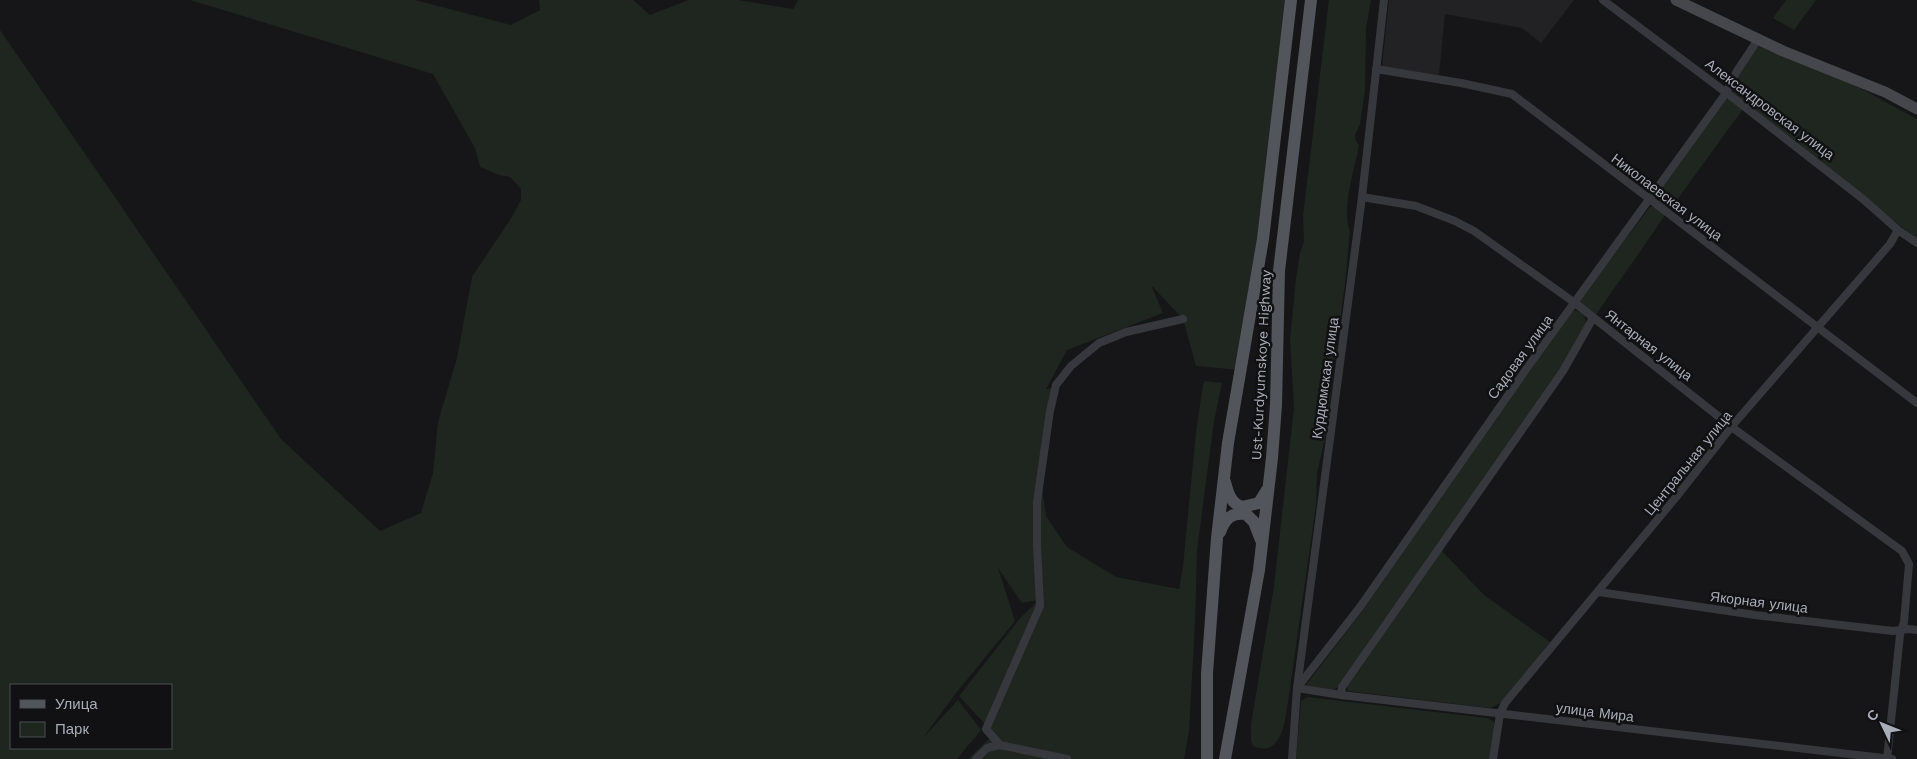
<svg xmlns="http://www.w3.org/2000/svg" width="1917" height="759" font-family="'Work Sans',sans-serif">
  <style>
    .built { fill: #222225 }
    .green { fill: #1e261f; fill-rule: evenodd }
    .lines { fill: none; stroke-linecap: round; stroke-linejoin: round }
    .street { stroke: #37383d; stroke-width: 8 }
    .secondary { stroke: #45474d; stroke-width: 11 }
    .primary { stroke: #53555c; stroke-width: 12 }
    .labels { text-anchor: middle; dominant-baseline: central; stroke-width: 5; stroke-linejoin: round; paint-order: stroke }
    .street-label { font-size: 14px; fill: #a8adb8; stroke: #111113 }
  </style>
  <rect width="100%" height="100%" fill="#161618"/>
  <path class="built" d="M1389 0H1574L1541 43 1522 28 1445 14 1439 75 1382 67Z"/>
  <path class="green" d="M190 0H415L511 25 540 10 539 0H633L650 15 688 0H738L793 9 798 0H1291L1241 370 1196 366 1183 319 1151 285 1163 313 1067 350 1046 389 1056 388 1041 482 1046 516 1067 547 1116 577 1179 589 1183 566 1196 432 1203 384 1205 381 1222 383 1214 421 1197 550 1195 624 1189 731 1184 759H968L994 734 959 696 1021 617 1039 600 1022 603 998 568 1015 621 956 693 923 738 958 700 981 730 957 759H0V30L281 439 380 531 421 513 433 473 438 422 457 358 472 277 510 220 521 200V189L510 177 499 175 480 167 475 148 433 74ZM11 685H171V748H11Z
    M1329 0H1371L1366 29 1365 91 1360 124 1355 135 1356 141 1359 145C1355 168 1341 209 1350 231L1345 283 1325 438 1317 473 1316 505 1288 702C1285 720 1282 759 1253 746L1251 740V724L1274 586 1294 408 1290 340 1296 278 1300 253 1304 241 1303 216Z
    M1786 0H1816L1794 30 1773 18Z
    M1764 36 1917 119V239L1733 95C1733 83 1744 66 1751 55 1756 48 1762 46 1764 36Z
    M1726 99H1729L1743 109 1669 211 1659 203V192Z
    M1655 206 1666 214 1595 316 1581 305 1580 299 1650 207Z
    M1573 310C1582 312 1586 315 1586 324L1560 370 1337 688 1331 690 1306 685 1363 610 1528 370Z
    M1440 549 1484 595 1550 642 1501 703 1490 708 1348 691 1347 686Z
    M1307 697 1487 718 1493 721 1496 726 1490 759H1296L1301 701Z"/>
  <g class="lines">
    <path class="street" d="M1603 0 1732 97 1863 199 1898 230 1917 243
      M1759 38 1737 71 1726 93 1527 368 1360 607 1297 688 1341 695 1892 759
      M1376 69 1461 83 1512 94 1917 403
      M1362 197 1416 206 1455 221 1474 231 1575 303 1737 431 1902 551 1909 564 1904 622 1900 635 1887 759
      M1599 592 1755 615 1893 631 1908 629 1917 630
      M1341 695 1342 687 1563 371 1593 318
      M1000 745 986 729 1040 606 1037 546V502L1050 411 1056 385 1071 366 1099 343 1126 332 1183 319
      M976 759 987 748 1000 745 1067 759
      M1292 759 1297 688 1362 197 1384 0
      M1493 759 1500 714 1505 703 1677 496 1732 426 1890 244 1898 230"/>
    <path class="secondary" d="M1676 0 1783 51 1885 92 1917 109"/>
    <path class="primary" d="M1225 482C1228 494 1231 503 1242 507L1259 503 1267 490
      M1220 532C1225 519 1231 512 1246 514L1254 522 1261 540
      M1207 759V673L1217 538 1228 443 1263 239 1291 0
      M1225 759 1259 570 1272 458 1276 405 1279 271 1311 0"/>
  </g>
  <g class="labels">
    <g class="street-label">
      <text transform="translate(1770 109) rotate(37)">Александровская улица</text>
      <text transform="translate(1667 197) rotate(37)">Николаевская улица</text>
      <text transform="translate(1649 345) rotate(38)">Янтарная улица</text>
      <text transform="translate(1520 357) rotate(-54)">Садовая улица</text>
      <text transform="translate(1261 365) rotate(-87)">Ust-Kurdyumskoye Highway</text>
      <text transform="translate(1325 378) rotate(-82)">Курдюмская улица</text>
      <text transform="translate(1688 463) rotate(-51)">Центральная улица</text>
      <text transform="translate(1759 602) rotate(7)">Якорная улица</text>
      <text transform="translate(1595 712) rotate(7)">улица Мира</text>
    </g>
  </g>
  <rect x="10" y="684" width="162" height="65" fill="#111113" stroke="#4d4f55"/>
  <rect x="20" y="700" width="25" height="8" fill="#53555c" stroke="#4d4f55"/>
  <text x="55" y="709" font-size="15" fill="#a8adb8">Улица</text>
  <rect x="20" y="722" width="25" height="15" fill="#1e261f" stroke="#4d4f55"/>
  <text x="55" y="734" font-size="15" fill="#a8adb8">Парк</text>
  <g transform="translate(1882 724) rotate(313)" stroke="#111113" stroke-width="4" paint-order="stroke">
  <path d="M0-4L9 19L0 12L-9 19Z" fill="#a8adb8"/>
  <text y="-8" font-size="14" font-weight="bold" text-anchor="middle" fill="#a8adb8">С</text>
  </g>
</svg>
